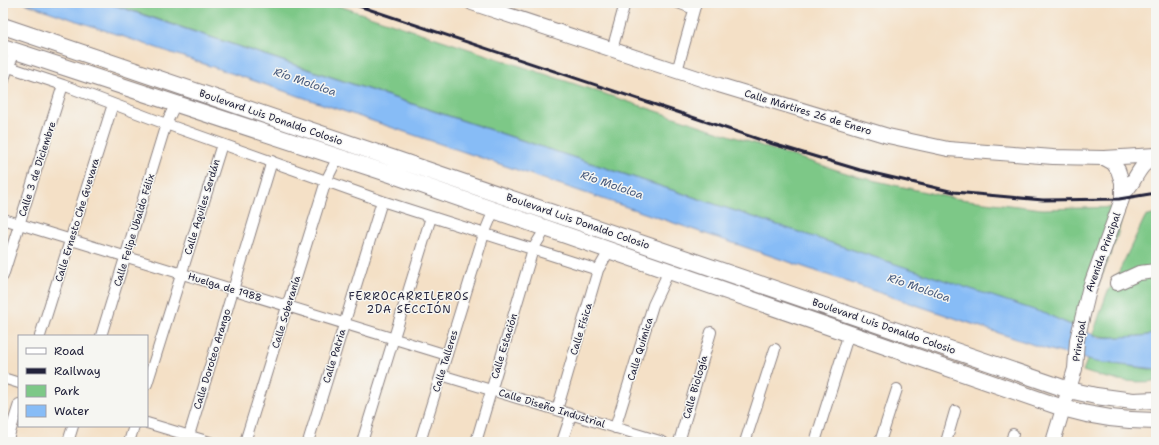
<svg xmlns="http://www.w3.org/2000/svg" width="1159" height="445" font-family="'Shantell Sans',sans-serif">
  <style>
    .green { fill: #7dc887; stroke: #507561 }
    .water { fill: #87bcf6; stroke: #546f98 }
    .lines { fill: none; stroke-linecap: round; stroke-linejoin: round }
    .street-casing { stroke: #8b8180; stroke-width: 12 }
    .secondary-casing { stroke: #8b8180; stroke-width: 16 }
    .primary-casing { stroke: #8b8180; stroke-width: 18 }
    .street { stroke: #fff; stroke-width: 10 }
    .secondary { stroke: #fff; stroke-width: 14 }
    .primary { stroke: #fff; stroke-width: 16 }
    .rail { stroke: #22223b; stroke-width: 3 }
    .labels { text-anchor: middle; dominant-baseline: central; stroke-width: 3; stroke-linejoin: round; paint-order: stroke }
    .street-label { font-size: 10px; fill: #22223b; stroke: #f6f6f2 }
    .water-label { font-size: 11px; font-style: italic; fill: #45587c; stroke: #f6f6f2 }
    .neighbourhood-label { font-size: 11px; letter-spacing: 1px; fill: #22223b; stroke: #f6f6f2 }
  </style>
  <rect width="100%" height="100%" fill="#f6f6f2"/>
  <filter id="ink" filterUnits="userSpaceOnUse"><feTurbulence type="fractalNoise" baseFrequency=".025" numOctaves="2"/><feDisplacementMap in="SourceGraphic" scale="8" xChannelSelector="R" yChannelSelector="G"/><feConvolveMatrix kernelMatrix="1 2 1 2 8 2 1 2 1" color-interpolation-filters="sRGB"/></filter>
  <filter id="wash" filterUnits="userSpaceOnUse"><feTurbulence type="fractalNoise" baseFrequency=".012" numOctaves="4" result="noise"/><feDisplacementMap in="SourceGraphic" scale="16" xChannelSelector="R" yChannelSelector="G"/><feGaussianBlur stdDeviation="0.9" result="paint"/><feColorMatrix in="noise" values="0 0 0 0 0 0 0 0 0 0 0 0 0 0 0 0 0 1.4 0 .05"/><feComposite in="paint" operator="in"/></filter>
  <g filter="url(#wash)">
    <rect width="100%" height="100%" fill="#f4e0c6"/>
    <path class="green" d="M109 3H330L771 149 859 177 952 198 1042 209 1124 207 1117 237 1081 329 1046 314Z
      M1156 214V334C1140 336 1107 340 1093 334L1107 293 1113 284 1145 217Z
      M1087 360 1156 370V381C1133 384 1105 379 1083 371Z"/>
    <path class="water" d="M24 3H107L1046 314 1100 338 1141 336 1156 334V369L1096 362 1043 348Z"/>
  </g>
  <g filter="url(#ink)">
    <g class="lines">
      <g class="street-casing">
        <path id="street" d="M678 3 694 9
          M612 50 625 3
          M3 65 63 85 166 124 382 201 598 270
          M677 71 696 3
          M3 83 8 67 16 51
          M3 219 447 355
          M3 276 63 85
          M40 336 113 104
          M101 336 166 124 176 103
          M441 375 663 442
          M3 378 19 383
          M147 384 222 144
          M557 410 598 270 609 251
          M147 423 210 442
          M615 428 653 305 669 271
          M7 442 19 404
          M68 442 73 426
          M129 442 134 426
          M187 442 272 161
          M245 442 326 181 338 157
          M308 442 382 201
          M362 442 431 217
          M420 442 484 234 494 210
          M476 442 533 249 546 228
          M562 442 571 415
          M679 442 711 332
          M745 442 775 349
          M815 442 849 333
          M880 442 897 389
          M946 442 955 411
          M1011 442 1013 434"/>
      </g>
      <g class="secondary-casing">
        <path id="secondary" d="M472 3 719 85 888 136 948 149 1053 157 1104 158 1156 155
          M1122 196C1126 192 1129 187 1132 183 1139 171 1143 162 1156 157
          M1117 283 1139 273 1156 271
          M1053 442 1075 369 1077 340 1089 290 1122 199V182L1118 170 1113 163 1104 158"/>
      </g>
      <g class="primary-casing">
        <path id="primary" d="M3 26 395 159 1069 390 1096 396 1133 401 1156 400
          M3 47 390 174 1063 408C1094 417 1124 421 1156 421"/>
      </g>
      <use href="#street" class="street"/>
      <use href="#secondary" class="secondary"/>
      <use href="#primary" class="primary"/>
      <path class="rail" d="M350 3 773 144 860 170 954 192 1043 200 1119 199 1156 193"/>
    </g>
  </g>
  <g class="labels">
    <g class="street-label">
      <text transform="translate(808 112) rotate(17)">Calle Mártires 26 de Enero</text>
      <text transform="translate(271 117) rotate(19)">Boulevard Luis Donaldo Colosio</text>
      <text transform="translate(37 169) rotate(-72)">Calle 3 de Diciembre</text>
      <text transform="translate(202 207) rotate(-73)">Calle Aquiles Serdán</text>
      <text transform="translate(77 220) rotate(-73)">Calle Ernesto Che Guevara</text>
      <text transform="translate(578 221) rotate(19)">Boulevard Luis Donaldo Colosio</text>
      <text transform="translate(134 230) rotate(-73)">Calle Felipe Ubaldo Félix</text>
      <text transform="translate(1103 252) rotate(-70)">Avenida Principal</text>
      <text transform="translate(225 287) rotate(17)">Huelga de 1988</text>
      <text transform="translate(286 312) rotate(-73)">Calle Soberanía</text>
      <text transform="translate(884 326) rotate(19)">Boulevard Luis Donaldo Colosio</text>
      <text transform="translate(581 329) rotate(-73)">Calle Física</text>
      <text transform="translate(1079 341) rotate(-81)">Principal</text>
      <text transform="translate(504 346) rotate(-73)">Calle Estación</text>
      <text transform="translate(640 349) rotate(-73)">Calle Química</text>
      <text transform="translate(334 356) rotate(-73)">Calle Patria</text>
      <text transform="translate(212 359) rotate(-73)">Calle Doroteo Arango</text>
      <text transform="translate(445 361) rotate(-73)">Calle Talleres</text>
      <text transform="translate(695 387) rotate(-74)">Calle Biología</text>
      <text transform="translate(552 408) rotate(17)">Calle Diseño Industrial</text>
    </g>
    <g class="water-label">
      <text transform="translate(305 82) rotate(19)">Río Mololoa</text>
      <text transform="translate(612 185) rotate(19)">Río Mololoa</text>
      <text transform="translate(919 288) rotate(19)">Río Mololoa</text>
    </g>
    <g class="neighbourhood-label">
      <text x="409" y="296">FERROCARRILEROS<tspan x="409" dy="13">2DA SECCIÓN</tspan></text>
    </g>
  </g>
  <rect width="1159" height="445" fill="none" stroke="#f6f6f2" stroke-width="16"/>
  <rect x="18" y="335" width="130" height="92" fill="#f6f6f2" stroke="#a1a1a9"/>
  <rect x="26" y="348" width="20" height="6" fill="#ffffff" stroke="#a1a1a9"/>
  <text x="54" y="355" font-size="12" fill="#22223b">Road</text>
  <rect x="26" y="368" width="20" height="6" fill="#22223b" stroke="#a1a1a9"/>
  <text x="54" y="375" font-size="12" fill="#22223b">Railway</text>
  <rect x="26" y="385" width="20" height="12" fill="#7dc887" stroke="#a1a1a9"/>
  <text x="54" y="395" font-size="12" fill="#22223b">Park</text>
  <rect x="26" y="405" width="20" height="12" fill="#87bcf6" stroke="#a1a1a9"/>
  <text x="54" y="415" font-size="12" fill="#22223b">Water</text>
</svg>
